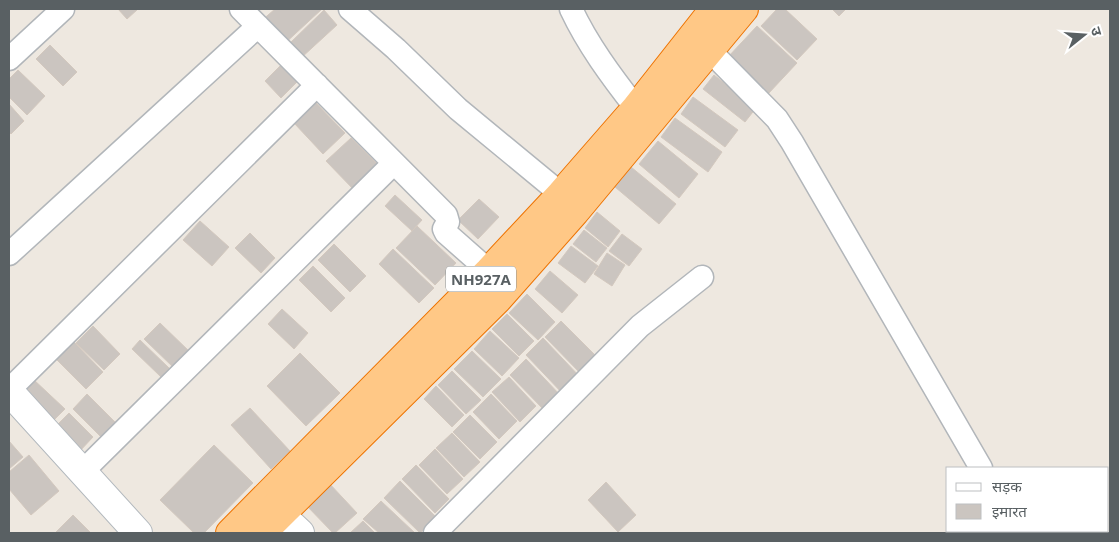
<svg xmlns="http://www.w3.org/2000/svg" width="1119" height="542" font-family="'Open Sans','Noto Sans Devanagari',sans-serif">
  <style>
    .building { fill: #cbc5c0; stroke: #d3c8be }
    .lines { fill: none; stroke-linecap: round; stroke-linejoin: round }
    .street-casing { stroke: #b2b6ba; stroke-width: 25 }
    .secondary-casing { stroke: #b2b8bd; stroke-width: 30 }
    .highway-casing { stroke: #ee7300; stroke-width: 30 }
    .street { stroke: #fff; stroke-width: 22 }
    .secondary { stroke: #fff; stroke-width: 28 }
    .highway { stroke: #ffc886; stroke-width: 28 }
    .labels { text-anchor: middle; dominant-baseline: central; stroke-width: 4.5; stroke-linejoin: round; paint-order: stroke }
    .shield { fill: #fff; stroke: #8b9092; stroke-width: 1 }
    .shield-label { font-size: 15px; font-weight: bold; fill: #596063 }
  </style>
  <rect width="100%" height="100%" fill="#eee8e0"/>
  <path class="building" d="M118 9H138L127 19Z
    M275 9H322L282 46 260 22Z
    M777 9H785L817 39 797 60 761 26Z
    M832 9H846L839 16Z
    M324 10 337 25 301 58 289 44Z
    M757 26 797 63 768 94 728 57Z
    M50 45 77 72 63 86 36 59Z
    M282 64 298 81 281 98 265 81Z
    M18 70 45 96 27 115 9 97V79Z
    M714 75 756 108 745 122 703 89Z
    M693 97 738 130 725 147 681 114Z
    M315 102 345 133 323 154 294 123Z
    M9 104 24 121 11 134 9 132Z
    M675 118 722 152 708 172 661 137Z
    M351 138 381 168 356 192 326 161Z
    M658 141 698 174 679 198 639 164Z
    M631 167 676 204 659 224 615 187Z
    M395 195 422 220 412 231 385 206Z
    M479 199 499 217 478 239 458 220Z
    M597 212 620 231 608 247 585 228Z
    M200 221 229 247 212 266 183 240Z
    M417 226 456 263 435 285 396 248Z
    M584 230 607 248 596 262 573 244Z
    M250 233 275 258 261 273 235 248Z
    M622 234 642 249 629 266 609 251Z
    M334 244 366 276 350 292 318 260Z
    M571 246 598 266 585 283 558 263Z
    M393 249 434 288 419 303 379 264Z
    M607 253 625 265 612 286 594 274Z
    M313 266 345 298 331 312 299 280Z
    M550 271 578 295 562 313 535 289Z
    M527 294 555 322 538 340 509 313Z
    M282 309 308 333 294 349 268 324Z
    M507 314 534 341 519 356 492 329Z
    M561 321 599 359 583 376 545 337Z
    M160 323 191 353 175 369 144 339Z
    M93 326 120 354 104 370 76 343Z
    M490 331 519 358 502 376 474 349Z
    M543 338 581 378 564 395 526 355Z
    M140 340 169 368 161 377 132 349Z
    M74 342 103 372 86 389 56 359Z
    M472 351 501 379 483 397 454 369Z
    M300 353 340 393 306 426 267 386Z
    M526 359 561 396 545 411 510 375Z
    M452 371 481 400 466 414 438 385Z
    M509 377 536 406 520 422 492 392Z
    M33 379 65 409 47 427 16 397Z
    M436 386 464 415 452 427 424 399Z
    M87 394 116 423 102 438 73 409Z
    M491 394 517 421 499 439 473 412Z
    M250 408 290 451 271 469 231 425Z
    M69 413 93 437 78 453 53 429Z
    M470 415 497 442 480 459 453 432Z
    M452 433 480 462 464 477 436 448Z
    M9 441 23 457 9 469Z
    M214 445 253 483 204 533H194L160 500Z
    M435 449 463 479 447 494 419 465Z
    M29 455 59 491 31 515 9 489V472Z
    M416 465 449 499 435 513 402 479Z
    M400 481 436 517 420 533 384 498Z
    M328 482 357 513 335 533H333L305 504Z
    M606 482 636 515 618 532 588 500Z
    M381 501 415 533H379L363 519Z
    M73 515 91 533H55Z
    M363 521 375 533H350Z"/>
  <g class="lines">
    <g class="street-casing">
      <path id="street" d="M241 9 446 215 448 222 444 229 446 233 489 271
        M350 9 396 49 458 109 561 194
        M571 9C588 45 611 76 636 108
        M710 51 777 119 792 142 981 468
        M9 59 63 9
        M9 254 258 26
        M9 390 317 85
        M82 472 394 163
        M1017 531 1018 533
        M435 533 640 326 702 277"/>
    </g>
    <g class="secondary-casing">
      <path id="secondary" d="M9 391 138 533
        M281 515 300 533"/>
    </g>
    <g class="highway-casing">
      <path id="highway" d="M230 533 489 271 561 194 636 108 714 9
        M262 533 498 299 575 212 744 9"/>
    </g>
    <use href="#street" class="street"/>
    <use href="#secondary" class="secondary"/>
    <use href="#highway" class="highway"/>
  </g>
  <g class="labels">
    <rect class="shield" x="446" y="266.5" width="70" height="25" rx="4"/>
    <g class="shield-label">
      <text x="481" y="279">NH927A</text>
    </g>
  </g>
  <rect width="1119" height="542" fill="none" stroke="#596063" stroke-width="20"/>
  <rect x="946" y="467" width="162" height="65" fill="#ffffff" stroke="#bdbfc1"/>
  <rect x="956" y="483" width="25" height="8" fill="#ffffff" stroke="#bdbfc1"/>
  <text x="992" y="492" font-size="15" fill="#596063">सड़क</text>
  <rect x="956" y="504" width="25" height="15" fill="#cbc5c0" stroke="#bdbfc1"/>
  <text x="992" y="517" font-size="15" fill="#596063">इमारत</text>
  <g transform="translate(1084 35) rotate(73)" stroke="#ffffff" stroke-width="4" paint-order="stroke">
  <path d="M0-4L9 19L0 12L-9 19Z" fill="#596063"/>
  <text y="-8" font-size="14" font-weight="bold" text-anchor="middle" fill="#596063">उ</text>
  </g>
</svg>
